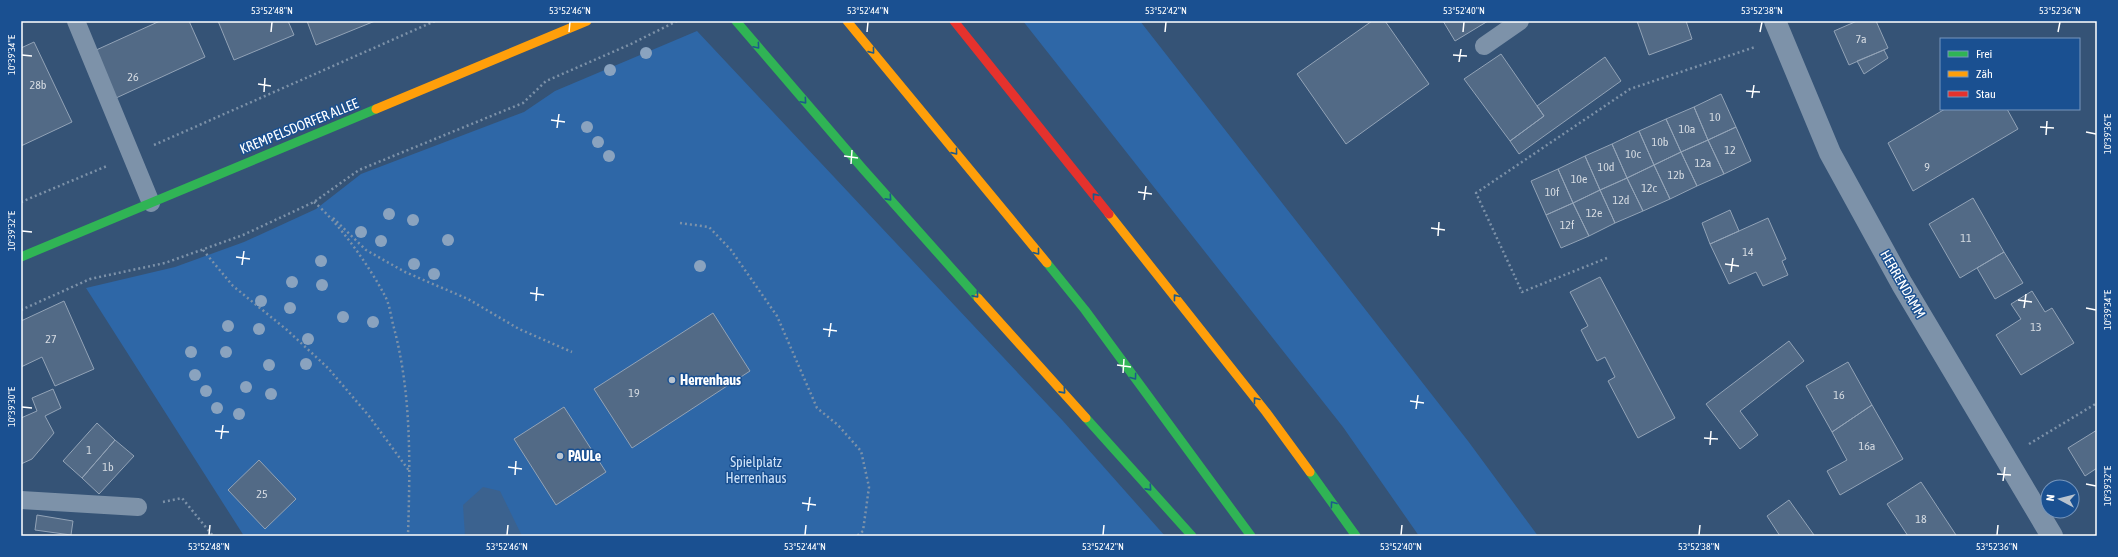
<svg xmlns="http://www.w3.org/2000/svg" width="2118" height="557" font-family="'Asap Condensed',sans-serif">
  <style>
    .green { fill: #2e67a7 }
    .water { fill: #3b628f }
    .building { fill: #526a86; stroke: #92a3b7 }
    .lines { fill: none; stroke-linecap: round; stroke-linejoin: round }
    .path { stroke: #7d92a9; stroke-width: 2.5; stroke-dasharray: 2 3; stroke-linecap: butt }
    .lane { stroke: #7d92a9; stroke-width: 18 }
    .street { stroke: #7d92a9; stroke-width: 22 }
    .fast { stroke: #30b455; stroke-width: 9 }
    .slow { stroke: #ff9f0a; stroke-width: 9 }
    .jam { stroke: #e5322d; stroke-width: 9 }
    .tree { fill: #8aa3bf }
    .oneway { stroke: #1c5a8b }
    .ticks { fill: none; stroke: #fff; stroke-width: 1.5 }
    .poi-dot { fill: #b8c3cf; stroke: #1a5091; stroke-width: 1.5 }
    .labels { text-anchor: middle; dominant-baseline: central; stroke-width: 3; stroke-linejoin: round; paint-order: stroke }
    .number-label { font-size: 12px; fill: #d4dae1 }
    .street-label { font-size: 14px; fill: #fff; stroke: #1a5091 }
    .poi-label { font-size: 14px; font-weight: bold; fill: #fff; stroke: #1a5091; text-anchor: start }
    .park-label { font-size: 14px; fill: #d0e4fa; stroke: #1a5091 }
    .neatline { fill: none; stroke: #fff; stroke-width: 1.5 }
    .ticks-label { font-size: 10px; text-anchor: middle; fill: #fff }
  </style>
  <rect width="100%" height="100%" fill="#355376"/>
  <path class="green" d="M1023 21H1140L1468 441 1538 536H1419L1343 427Z
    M697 31 1063 421 1165 536H244L86 288 175 267 244 242 316 209 361 174 524 112 555 91Z"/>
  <path class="water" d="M483 487 500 491 522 536H465L463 505Z"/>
  <path class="building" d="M160 21H189L205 57 116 98 94 51Z
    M218 21H288L294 35 234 60Z
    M307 21H375L316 45Z
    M1372 21H1385L1429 84 1346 144 1297 74Z
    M1443 21H1488L1455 41Z
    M1637 21H1686L1692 39 1649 55Z
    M1857 21H1876L1888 48 1849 65 1834 31Z
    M34 42 72 122 21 146V48Z
    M1884 50 1888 58 1864 74 1857 61Z
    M1501 54 1544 116 1510 141 1464 79Z
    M1605 57 1621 81 1519 154 1510 141 1544 116 1537 106Z
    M1721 94 1736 127 1708 140 1694 107Z
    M1694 107 1708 140 1681 152 1666 119Z
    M1945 109H2007L2018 129 1913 191 1888 143Z
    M1666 119 1681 152 1654 165 1639 131Z
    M1736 127 1751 161 1724 174 1708 140Z
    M1639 131 1654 165 1627 178 1612 144Z
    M1708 140 1724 174 1697 186 1681 152Z
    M1612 144 1627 178 1600 190 1585 156Z
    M1681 152 1697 186 1670 199 1654 165Z
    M1585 156 1600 190 1573 203 1558 169Z
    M1654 165 1670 199 1643 211 1627 178Z
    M1558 169 1573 203 1546 215 1531 181Z
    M1627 178 1643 211 1615 223 1600 190Z
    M1600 190 1615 223 1589 236 1573 203Z
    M1973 198 2004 252 1960 278 1929 224Z
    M1573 203 1589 236 1561 248 1546 215Z
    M1730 210 1739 231 1710 244 1702 223Z
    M1768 218 1786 259 1782 261 1788 275 1763 286 1756 272 1729 284 1710 244Z
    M2004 252 2023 283 1995 299 1977 268Z
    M1600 277 1675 418 1638 438 1608 381 1615 377 1605 357 1597 361 1581 330 1588 326 1570 292Z
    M2032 291 2045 312 2052 308 2074 343 2021 375 1996 335 2021 319 2011 304Z
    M64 301 94 369 55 386 42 357 21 367V321Z
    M713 313 750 371 632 448 594 389Z
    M1789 341 1804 361 1740 411 1758 435 1740 449 1706 404Z
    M1848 362 1872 405 1832 432 1806 386Z
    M53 389 61 408 45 416 54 433 32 459 21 464V418L37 411 32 398Z
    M1872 405 1903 459 1840 495 1827 471 1847 460 1832 432Z
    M564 407 606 472 556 505 514 439Z
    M97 423 115 440 82 478 63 461Z
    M2097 430V468L2085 476 2068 448Z
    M115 440 134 456 99 494 82 478Z
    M259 460 296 499 265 529 228 490Z
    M1921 482 1956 535 1954 536H1908L1887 504Z
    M1789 500 1814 535 1812 536H1780L1767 516Z
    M37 515 73 521 71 535 35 530Z"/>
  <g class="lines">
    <path class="path" d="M154 145 435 21
      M21 202 107 166
      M314 202C339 223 370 267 385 296 390 305 391 318 394 328 412 396 410 467 408 536
      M333 218 366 250 405 272 468 299 519 329 572 352
      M680 223 709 227 731 250 777 316 817 408 838 425 861 451 869 487 863 531 857 536
      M203 250 233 286 287 330 328 368 369 416 410 472
      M1607 258 1522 292 1476 193 1630 89 1755 47
      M21 310 90 279 165 263 243 235 314 202 359 170 523 103 546 81 631 44 677 21
      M2029 444 2097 403
      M163 502 182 498 213 536"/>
    <path class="lane" d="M76 21 151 203
      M1484 46 1520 21
      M21 500 138 507"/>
    <path class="street" d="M1775 21 1830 153 1902 284 2052 536"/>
    <path class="fast" d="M736 21 863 169 978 298
      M21 257 376 109
      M1047 263 1085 310 1251 536
      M1086 418 1192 536
      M1310 472 1356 536"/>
    <path class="slow" d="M847 21 1047 263
      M376 109 587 21
      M1109 214 1266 412 1310 472
      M978 298 1086 418"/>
    <path class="jam" d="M954 21 1109 214"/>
  </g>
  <g class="tree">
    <circle cx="646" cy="53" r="6"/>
    <circle cx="610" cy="70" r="6"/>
    <circle cx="587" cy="127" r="6"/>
    <circle cx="598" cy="142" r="6"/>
    <circle cx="609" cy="156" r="6"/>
    <circle cx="389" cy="214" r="6"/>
    <circle cx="413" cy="220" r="6"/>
    <circle cx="361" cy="232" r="6"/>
    <circle cx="448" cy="240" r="6"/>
    <circle cx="381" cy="241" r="6"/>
    <circle cx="321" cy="261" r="6"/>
    <circle cx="414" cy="264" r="6"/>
    <circle cx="700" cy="266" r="6"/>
    <circle cx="434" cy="274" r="6"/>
    <circle cx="292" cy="282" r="6"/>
    <circle cx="322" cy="285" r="6"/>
    <circle cx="261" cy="301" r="6"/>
    <circle cx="290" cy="308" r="6"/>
    <circle cx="343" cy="317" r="6"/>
    <circle cx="373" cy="322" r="6"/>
    <circle cx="228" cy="326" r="6"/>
    <circle cx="259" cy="329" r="6"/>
    <circle cx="308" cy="339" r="6"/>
    <circle cx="191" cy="352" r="6"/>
    <circle cx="226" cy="352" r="6"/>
    <circle cx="306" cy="364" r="6"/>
    <circle cx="269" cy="365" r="6"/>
    <circle cx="195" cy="375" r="6"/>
    <circle cx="246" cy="387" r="6"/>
    <circle cx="206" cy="391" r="6"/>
    <circle cx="271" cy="394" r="6"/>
    <circle cx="217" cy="408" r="6"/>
    <circle cx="239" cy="414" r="6"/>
  </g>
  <defs><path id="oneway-chevron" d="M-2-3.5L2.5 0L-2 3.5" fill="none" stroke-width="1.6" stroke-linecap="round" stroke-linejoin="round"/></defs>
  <g class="oneway">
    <use href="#oneway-chevron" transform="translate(757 46) rotate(50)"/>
    <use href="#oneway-chevron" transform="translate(872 51) rotate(51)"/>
    <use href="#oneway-chevron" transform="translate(804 101) rotate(49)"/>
    <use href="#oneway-chevron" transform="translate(955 152) rotate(51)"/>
    <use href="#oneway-chevron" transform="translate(1095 196) rotate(-129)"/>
    <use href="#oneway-chevron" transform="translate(889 198) rotate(48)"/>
    <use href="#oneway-chevron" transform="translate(1037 252) rotate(51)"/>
    <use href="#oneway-chevron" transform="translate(976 295) rotate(48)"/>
    <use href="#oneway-chevron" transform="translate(1176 297) rotate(-128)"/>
    <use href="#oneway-chevron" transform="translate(1134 377) rotate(54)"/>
    <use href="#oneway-chevron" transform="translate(1063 391) rotate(48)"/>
    <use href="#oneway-chevron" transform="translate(1256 400) rotate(-128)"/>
    <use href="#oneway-chevron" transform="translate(1149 488) rotate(48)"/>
    <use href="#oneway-chevron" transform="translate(1333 504) rotate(-126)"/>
  </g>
  <path class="ticks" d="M271 32 272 22M569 32 570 22M867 32 868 22M1165 32 1166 22M1463 32 1464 22M1760 32 1762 22M2058 32 2060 22M22 55 32 56M1453 55 1467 56M1459 62 1461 49M258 84 271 86M1746 91 1760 92M264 92 265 78M1752 98 1754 85M551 120 565 122M2040 127 2054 128M557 128 559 114M2086 132 2096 134M2046 135 2047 121M844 156 858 158M851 164 852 150M1138 192 1152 194M1144 200 1146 186M1431 228 1445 230M22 231 32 232M1438 236 1439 222M236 257 250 259M1725 264 1739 266M242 265 244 251M1731 272 1733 258M530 293 544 295M2018 300 2032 302M536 301 537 287M2024 308 2026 294M2086 308 2096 310M823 329 837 331M829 337 831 323M1117 365 1131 367M1123 373 1124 359M1410 401 1424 403M22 407 32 408M1416 409 1418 395M215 431 229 432M1704 438 1718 439M221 439 223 425M1710 445 1711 431M508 467 522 469M1997 474 2011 475M515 475 516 461M2003 481 2005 467M2086 484 2096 486M802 503 816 505M808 511 810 497M209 535 210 525M507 535 508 525M805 535 806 525M1103 535 1104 525M1401 535 1402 525M1699 535 1700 525M1997 535 1998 525"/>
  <g class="poi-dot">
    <circle cx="672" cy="380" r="4"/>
    <circle cx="560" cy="456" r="4"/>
  </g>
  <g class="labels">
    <g class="number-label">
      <text x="1861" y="39">7a</text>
      <text x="133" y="77">26</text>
      <text x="38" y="85">28b</text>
      <text x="1715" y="117">10</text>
      <text x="1687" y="129">10a</text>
      <text x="1660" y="142">10b</text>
      <text x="1730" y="150">12</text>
      <text x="1633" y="154">10c</text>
      <text x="1703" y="163">12a</text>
      <text x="1606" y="167">10d</text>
      <text x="1927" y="167">9</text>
      <text x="1676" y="175">12b</text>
      <text x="1579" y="179">10e</text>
      <text x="1649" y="188">12c</text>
      <text x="1552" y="192">10f</text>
      <text x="1621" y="200">12d</text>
      <text x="1594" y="213">12e</text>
      <text x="1567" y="225">12f</text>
      <text x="1966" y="238">11</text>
      <text x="1748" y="252">14</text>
      <text x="2036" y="327">13</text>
      <text x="51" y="339">27</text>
      <text x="634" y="393">19</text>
      <text x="1839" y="395">16</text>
      <text x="1867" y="446">16a</text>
      <text x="89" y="450">1</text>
      <text x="108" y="467">1b</text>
      <text x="262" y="494">25</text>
      <text x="1921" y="519">18</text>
    </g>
    <g class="street-label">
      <text transform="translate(299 126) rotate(-22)">KREMPELSDORFER ALLEE</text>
      <text transform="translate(1903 284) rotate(60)">HERRENDAMM</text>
    </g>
    <g class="poi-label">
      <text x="680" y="380">Herrenhaus</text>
      <text x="568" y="456">PAULe</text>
    </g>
    <g class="park-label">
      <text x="756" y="462">Spielplatz<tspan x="756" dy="16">Herrenhaus</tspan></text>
    </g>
  </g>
  <rect width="2118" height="557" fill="none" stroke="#1a5091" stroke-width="44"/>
  <rect x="1940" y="38" width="140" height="72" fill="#1a5091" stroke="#7696bd"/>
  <rect x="1948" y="51" width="20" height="6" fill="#30b455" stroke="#7696bd"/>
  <text x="1976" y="58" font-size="12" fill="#ffffff">Frei</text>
  <rect x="1948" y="71" width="20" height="6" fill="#ff9f0a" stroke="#7696bd"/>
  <text x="1976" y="78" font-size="12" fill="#ffffff">Zäh</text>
  <rect x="1948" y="91" width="20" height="6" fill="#e5322d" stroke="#7696bd"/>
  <text x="1976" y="98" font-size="12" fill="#ffffff">Stau</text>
  <g transform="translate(2060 499) rotate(277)"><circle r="19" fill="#1a5091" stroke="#7696bd"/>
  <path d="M0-3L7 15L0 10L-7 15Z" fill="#b8c3cf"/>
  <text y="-6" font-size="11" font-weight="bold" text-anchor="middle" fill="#ffffff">N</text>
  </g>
  <rect x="22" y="22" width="2074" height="513" class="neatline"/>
  <g class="ticks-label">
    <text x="272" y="14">53°52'48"N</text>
    <text x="570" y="14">53°52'46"N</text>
    <text x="868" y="14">53°52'44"N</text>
    <text x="1166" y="14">53°52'42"N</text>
    <text x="1464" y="14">53°52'40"N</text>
    <text x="1762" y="14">53°52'38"N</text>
    <text x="2060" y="14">53°52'36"N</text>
    <text transform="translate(11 55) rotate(-90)" y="4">10°39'34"E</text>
    <text transform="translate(2107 134) rotate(-90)" y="4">10°39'36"E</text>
    <text transform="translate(11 231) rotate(-90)" y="4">10°39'32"E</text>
    <text transform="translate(2107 310) rotate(-90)" y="4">10°39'34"E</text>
    <text transform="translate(11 407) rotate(-90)" y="4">10°39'30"E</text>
    <text transform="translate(2107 486) rotate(-90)" y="4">10°39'32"E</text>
    <text x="209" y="550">53°52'48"N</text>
    <text x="507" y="550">53°52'46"N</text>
    <text x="805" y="550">53°52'44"N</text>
    <text x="1103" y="550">53°52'42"N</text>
    <text x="1401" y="550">53°52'40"N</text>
    <text x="1699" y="550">53°52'38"N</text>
    <text x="1997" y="550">53°52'36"N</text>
  </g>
</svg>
